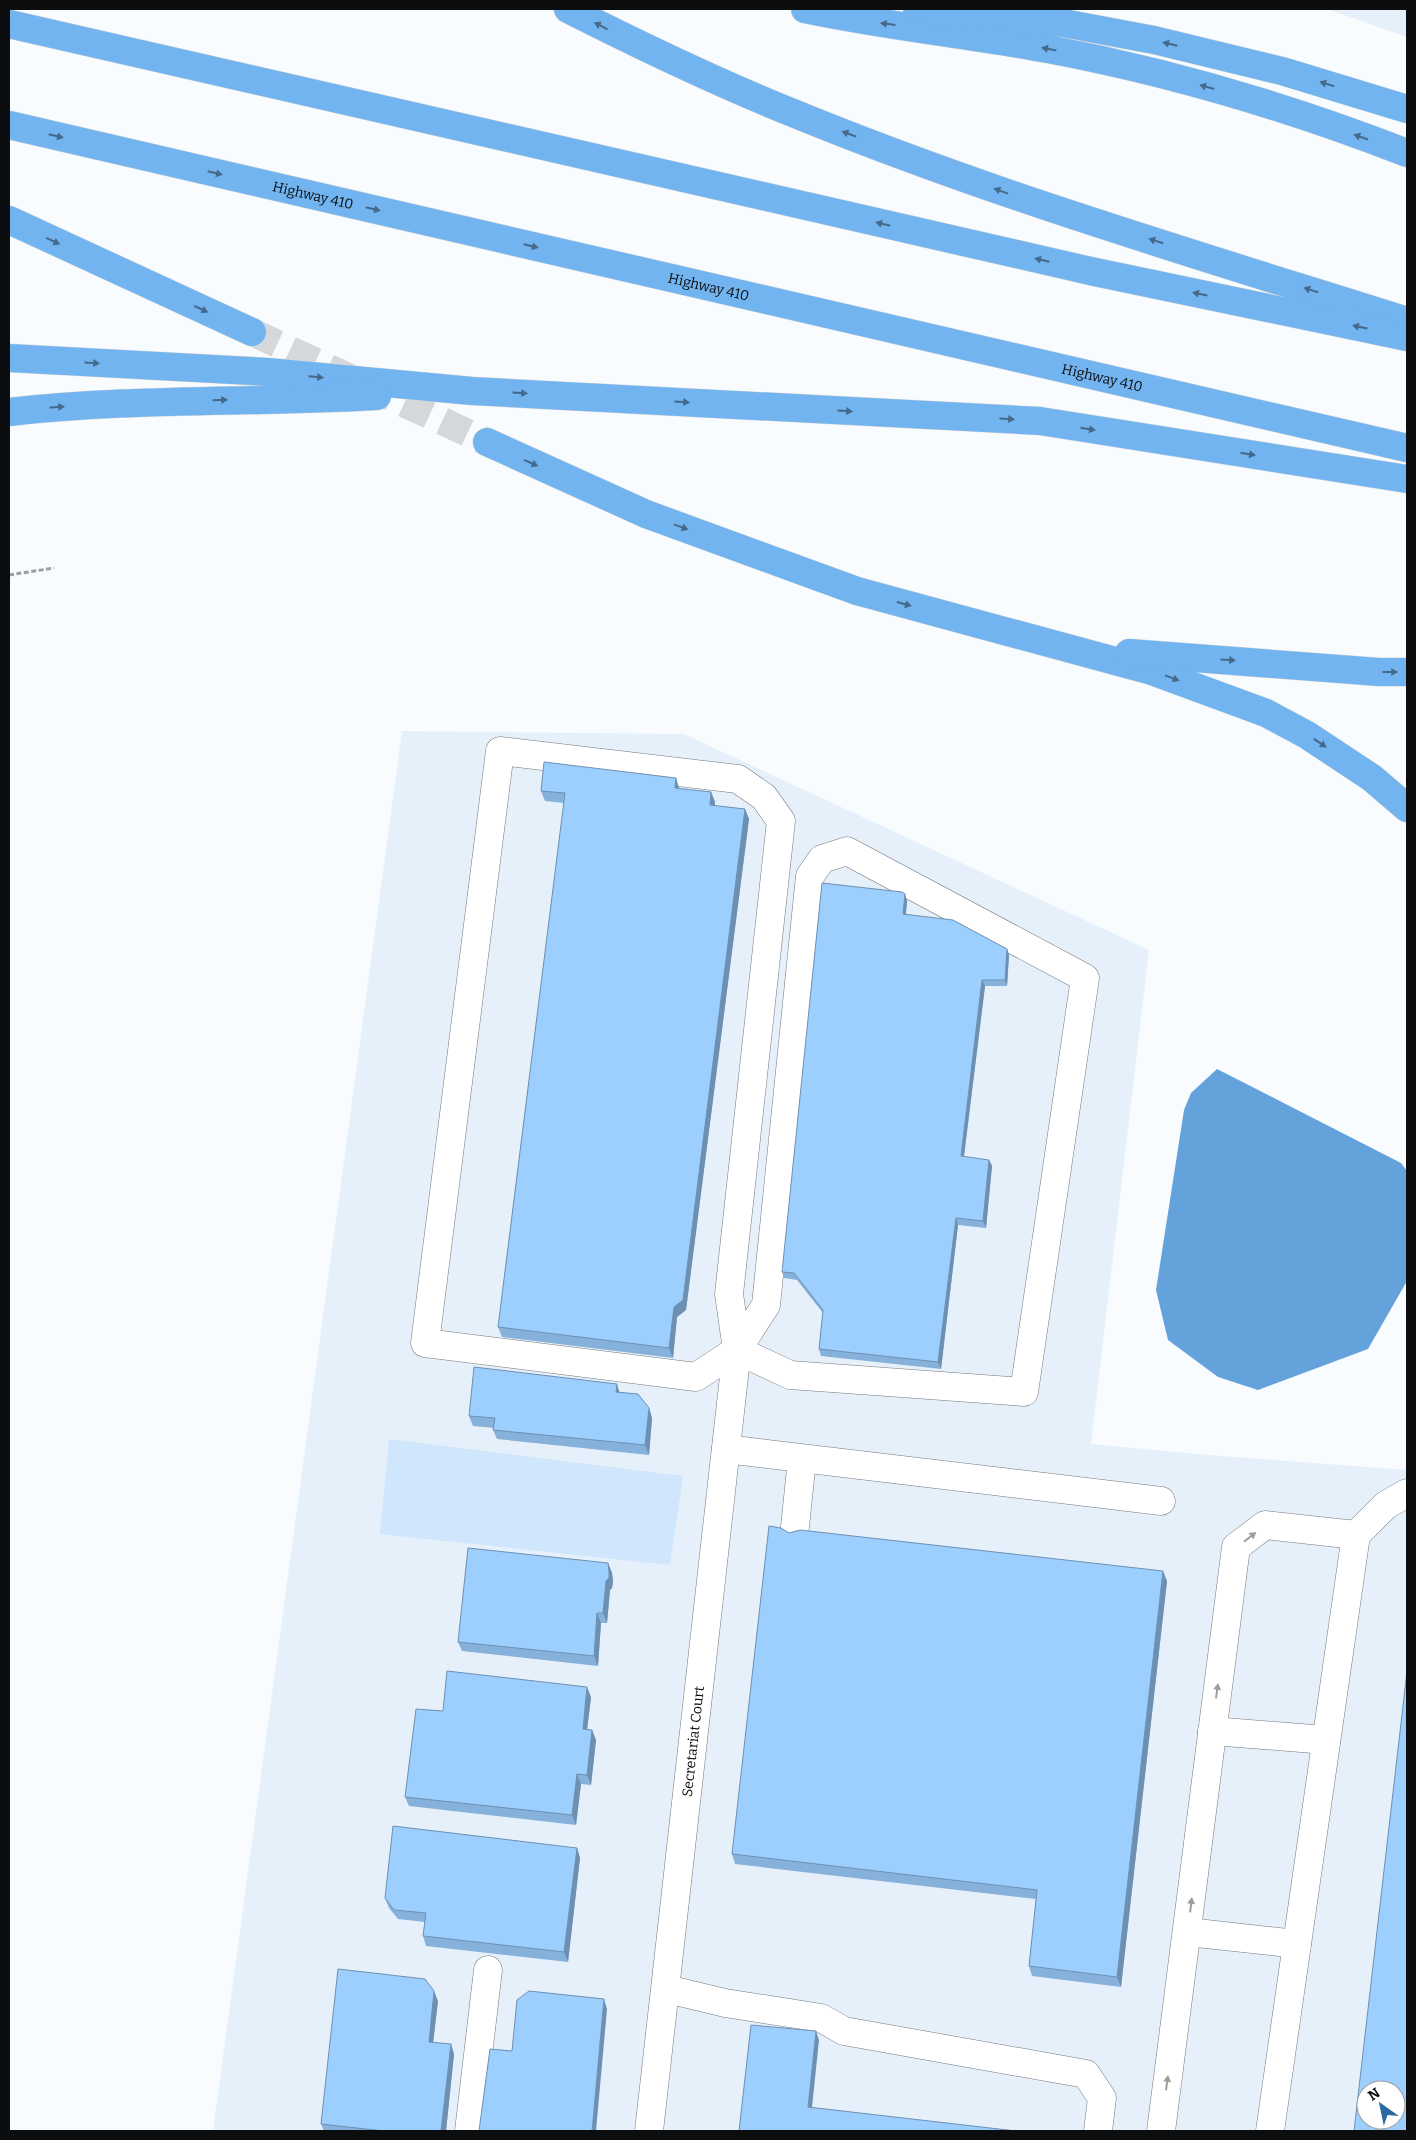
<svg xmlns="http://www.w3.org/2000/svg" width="1416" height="2140" font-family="Bitter,serif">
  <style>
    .built { fill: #e6f0fa; fill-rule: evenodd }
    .green { fill: #cfe6fc }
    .water { fill: #64a2dc }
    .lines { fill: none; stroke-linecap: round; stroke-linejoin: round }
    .highway-tunnel { stroke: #d5d8da; stroke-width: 28; stroke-dasharray: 28 14; stroke-linecap: butt }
    .minor-casing { stroke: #74787b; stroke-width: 29 }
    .highway-casing { stroke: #d8d8d8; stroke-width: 29 }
    .path { stroke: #9c9ea0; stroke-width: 3; stroke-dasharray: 5 2.5; stroke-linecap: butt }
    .minor { stroke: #fff; stroke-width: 28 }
    .highway { stroke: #72b4f0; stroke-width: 28 }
    .wall { fill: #86b1da }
    .shaded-wall { fill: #6d90b2 }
    .building { fill: #9ccefe; stroke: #6d90b2; fill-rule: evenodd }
    .oneway { fill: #44698a }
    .oneway2 { fill: #9d9e9f }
    .labels { text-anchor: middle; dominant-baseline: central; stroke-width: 4; stroke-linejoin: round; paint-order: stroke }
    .street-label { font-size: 14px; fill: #0b0d0e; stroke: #fff }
  </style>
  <rect width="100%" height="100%" fill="#f9fcfe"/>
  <path class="built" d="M1327 9H1407V37Z
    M402 731 684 734 1149 950 1091 1444 1208 1455 1407 1470V2131H213ZM1366 2090H1396V2120H1366Z"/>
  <path class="green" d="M389 1439 683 1476 670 1565 380 1534Z"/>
  <path class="water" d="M1217 1069 1401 1163 1407 1171V1281L1368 1349 1258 1390 1218 1377 1168 1340 1156 1290 1184 1110 1191 1093Z"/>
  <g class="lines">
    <path class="highway-tunnel" d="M252 332 487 442"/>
    <g class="minor-casing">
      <g id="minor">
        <path d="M726 1449 1161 1501"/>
        <path d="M795 1527 802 1459"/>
        <path d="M1356 1535 1386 1505 1407 1493"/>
        <path d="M1212 1731 1326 1740"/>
        <path d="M1188 1932 1297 1944"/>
        <path d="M667 1989 725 2003 821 2018 844 2031 1086 2074 1102 2098 1098 2131"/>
        <path d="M469 2131 488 1970"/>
        <path id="s1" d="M649 2131 737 1350 729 1294 781 821 764 797 738 779 500 751 425 1343 696 1377 737 1350 766 1305 810 876 822 859 847 851 1085 978 1024 1392 790 1375 737 1350"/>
        <path d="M1161 2131 1236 1547 1265 1525 1356 1535 1270 2131"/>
      </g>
    </g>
    <g class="highway-casing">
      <g id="highway">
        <path d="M568 9C641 46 716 82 793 113 993 195 1201 256 1407 321"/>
        <path d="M805 9C885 26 967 34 1048 49 1170 72 1291 108 1407 153"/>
        <path d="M917 9 1004 16 1063 23 1154 40 1282 71 1407 109"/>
        <path d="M9 24 1095 272 1407 337"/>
        <path id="s2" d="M9 125 1407 448"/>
        <path d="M9 220 252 332"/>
        <path d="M9 358 268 372 472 391 1040 421 1407 479"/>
        <path d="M9 412C131 398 254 403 377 396"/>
        <path d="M487 442 646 514 857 591 1152 671 1266 713 1307 735 1372 778 1407 808"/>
        <path d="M1129 653 1379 672H1407"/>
      </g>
    </g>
    <path class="path" d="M9 575 54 568"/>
    <use href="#minor" class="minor"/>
    <use href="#highway" class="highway"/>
  </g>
  <path class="wall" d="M676 778 679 789 711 792 715 802 714 806 745 809 749 819 686 1310 677 1317 673 1358 502 1337 498 1327 564 803 545 801 541 791Z
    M905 894 907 901 906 914 1007 949 1009 955 1007 986H985L964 1157 989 1160 992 1166 986 1228 958 1225 941 1369 821 1356 819 1349 823 1313 797 1280 784 1278 782 1272Z
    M649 1408 652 1418 649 1455 497 1439 493 1430 494 1428 473 1426 469 1416Z
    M608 1563 612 1573 613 1581 612 1588 610 1590 607 1623H601L598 1666 462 1651 458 1642Z
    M1167 1581 1121 1987 1032 1976 1029 1966 1036 1899 735 1864 732 1854Z
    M591 1697 587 1729 592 1730 596 1740 591 1785 581 1784 576 1825 409 1806 405 1797 443 1711Z
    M577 1848 580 1858 568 1962 426 1946 423 1936 425 1922 398 1919 389 1908 385 1898Z
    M438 2001 433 2042 454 2054 446 2131H324L321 2124Z"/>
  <path class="shaded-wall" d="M676 778 679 788 678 798 675 788Z
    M711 792 715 802 714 815 710 805Z
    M745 809 749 819 686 1310 677 1317 673 1358 669 1348 674 1307Z
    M905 894 907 901 905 920 903 914Z
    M1007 949 1009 955 1007 986 1005 980Z
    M982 980 985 986 963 1163 961 1156Z
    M989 1160 992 1166 986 1228 983 1221Z
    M956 1218 958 1225 941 1369 938 1362Z
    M617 1384 620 1394 616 1392Z
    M649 1408 652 1418 649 1455 645 1445Z
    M608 1563 612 1573 613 1581 612 1588 610 1590 607 1623 603 1613Z
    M1163 1571 1167 1581 1121 1987 1117 1977Z
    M597 1613 601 1623 598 1666 594 1656Z
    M587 1687 591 1697 586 1739 583 1729Z
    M592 1730 596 1740 591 1785 587 1775Z
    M577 1774 581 1784 576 1825 572 1815Z
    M577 1848 580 1858 568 1962 564 1952Z
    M434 1991 438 2001 432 2052 429 2042Z
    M604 1999 607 2009 596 2131H592Z
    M816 2031 819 2040 811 2117 808 2107Z
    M451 2044 454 2054 446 2131H441Z"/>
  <path class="building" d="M544 762 676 778 675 788 711 792 710 805 745 809 683 1300 674 1307 669 1348 498 1327 565 793 541 791Z
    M822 883 902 892 905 894 903 914 953 920 1007 949 1005 980H982L961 1156 989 1160 983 1221 956 1218 938 1362 819 1349 823 1310 794 1273 782 1272Z
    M474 1367 617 1384 616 1392 638 1394 649 1408 645 1445 493 1430 495 1418 469 1416Z
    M769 1526 781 1528 789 1533 800 1530 1163 1571 1117 1977 1029 1966 1037 1890 732 1854Z
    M468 1548 608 1563 609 1571V1578L606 1581 603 1613H597L594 1656 458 1642Z
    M447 1671 587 1687 583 1729 592 1730 587 1775 577 1774 572 1815 405 1797 416 1709 443 1711Z
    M1407 1671V2131H1354ZM1366 2090H1396V2120H1366Z
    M393 1826 577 1848 564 1952 423 1936 426 1913 394 1910 385 1898Z
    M338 1969 425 1979 434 1991 429 2042 451 2044 441 2131H384L321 2124Z
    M529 1991 604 1999 592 2131H479L490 2049 512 2051 517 2000Z
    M751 2025 816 2031 808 2107 1016 2131H739Z"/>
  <defs><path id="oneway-solid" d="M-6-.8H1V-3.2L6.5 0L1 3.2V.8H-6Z" transform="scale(1.25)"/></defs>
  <g class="oneway">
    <use href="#oneway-solid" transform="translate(888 24) rotate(-173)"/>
    <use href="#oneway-solid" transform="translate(601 26) rotate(-153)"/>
    <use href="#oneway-solid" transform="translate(1170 44) rotate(-167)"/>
    <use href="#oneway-solid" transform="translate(1049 49) rotate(-169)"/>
    <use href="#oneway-solid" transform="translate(1327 84) rotate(-163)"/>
    <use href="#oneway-solid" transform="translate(1207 87) rotate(-164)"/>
    <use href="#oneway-solid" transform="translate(849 134) rotate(-159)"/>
    <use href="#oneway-solid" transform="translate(56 136) rotate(13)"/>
    <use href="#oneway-solid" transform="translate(1361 137) rotate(-161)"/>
    <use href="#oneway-solid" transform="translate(215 173) rotate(13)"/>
    <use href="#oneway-solid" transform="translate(1001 191) rotate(-160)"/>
    <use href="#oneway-solid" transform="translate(373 209) rotate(13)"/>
    <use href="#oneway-solid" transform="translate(883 224) rotate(-167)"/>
    <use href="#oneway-solid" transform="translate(53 241) rotate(25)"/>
    <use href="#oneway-solid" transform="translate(1156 241) rotate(-162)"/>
    <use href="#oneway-solid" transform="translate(531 246) rotate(13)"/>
    <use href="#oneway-solid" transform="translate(1042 260) rotate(-167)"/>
    <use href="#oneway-solid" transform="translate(1311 290) rotate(-162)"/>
    <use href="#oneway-solid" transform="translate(1200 294) rotate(-168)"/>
    <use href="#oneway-solid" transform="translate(201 309) rotate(25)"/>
    <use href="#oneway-solid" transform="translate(1360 327) rotate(-168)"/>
    <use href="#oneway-solid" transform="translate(92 363) rotate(3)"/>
    <use href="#oneway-solid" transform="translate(316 377) rotate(5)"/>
    <use href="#oneway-solid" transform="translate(520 393) rotate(3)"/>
    <use href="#oneway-solid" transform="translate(220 400) rotate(-1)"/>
    <use href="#oneway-solid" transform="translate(682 402) rotate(3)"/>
    <use href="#oneway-solid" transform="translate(57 407) rotate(-4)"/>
    <use href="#oneway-solid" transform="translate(845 411) rotate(3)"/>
    <use href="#oneway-solid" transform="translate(1007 419) rotate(3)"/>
    <use href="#oneway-solid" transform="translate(1088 429) rotate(9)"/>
    <use href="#oneway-solid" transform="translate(1248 454) rotate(9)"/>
    <use href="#oneway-solid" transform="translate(531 463) rotate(24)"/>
    <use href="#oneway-solid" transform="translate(681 527) rotate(20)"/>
    <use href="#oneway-solid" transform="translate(904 604) rotate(15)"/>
    <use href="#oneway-solid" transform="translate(1228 660) rotate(4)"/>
    <use href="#oneway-solid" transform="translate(1390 672)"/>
    <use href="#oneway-solid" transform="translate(1172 678) rotate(20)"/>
    <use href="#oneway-solid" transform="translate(1320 743) rotate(34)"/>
  </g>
  <g class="oneway2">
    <use href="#oneway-solid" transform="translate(1250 1537) rotate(-38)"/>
    <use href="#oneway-solid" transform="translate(1217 1691) rotate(-82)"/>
    <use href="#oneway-solid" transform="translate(1191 1905) rotate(-83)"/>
    <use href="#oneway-solid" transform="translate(1167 2083) rotate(-82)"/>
  </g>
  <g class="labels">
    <g class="street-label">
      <text stroke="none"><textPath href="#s2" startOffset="312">Highway 410</textPath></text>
      <text stroke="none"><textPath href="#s2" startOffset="718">Highway 410</textPath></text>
      <text stroke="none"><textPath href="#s2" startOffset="1122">Highway 410</textPath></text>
      <text stroke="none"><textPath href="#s1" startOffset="392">Secretariat Court</textPath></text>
    </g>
  </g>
  <rect width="1416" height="2140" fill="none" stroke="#0b0d0e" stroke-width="20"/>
  <g transform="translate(1381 2105) rotate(327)"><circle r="24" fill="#ffffff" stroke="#9d9e9f"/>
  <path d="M0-4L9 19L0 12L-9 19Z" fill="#2a6aa0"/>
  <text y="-8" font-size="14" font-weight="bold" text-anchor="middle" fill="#0b0d0e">N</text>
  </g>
</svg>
